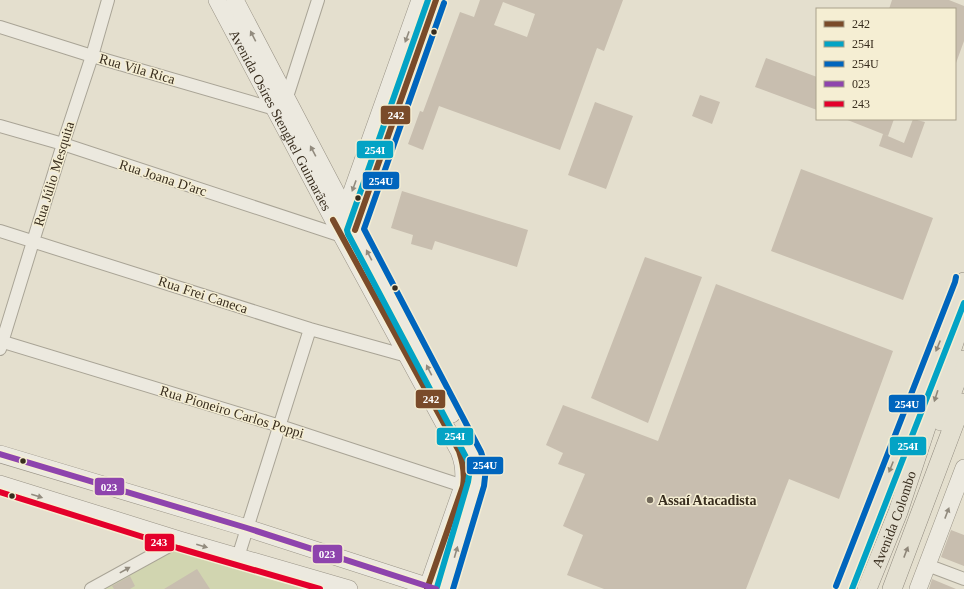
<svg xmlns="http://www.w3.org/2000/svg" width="964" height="589" font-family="'Times New Roman',serif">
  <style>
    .green { fill: #d1d5b0 }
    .building { fill: #c8beaf; fill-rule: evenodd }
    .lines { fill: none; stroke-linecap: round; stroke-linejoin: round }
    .street-casing { stroke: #a9a496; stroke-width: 14 }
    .secondary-casing { stroke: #999386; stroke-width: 18 }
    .primary-casing { stroke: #8f897e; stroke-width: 20 }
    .street { stroke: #ece9df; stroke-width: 12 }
    .secondary { stroke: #ece9df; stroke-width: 17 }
    .primary { stroke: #e4e0d1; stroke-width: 19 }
    .bus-1-casing { stroke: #f5eed3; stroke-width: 9 }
    .bus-2-casing { stroke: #f5eed3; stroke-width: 9 }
    .bus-3-casing { stroke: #f5eed3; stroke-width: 9 }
    .bus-4-casing { stroke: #f5eed3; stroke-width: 9 }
    .bus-5-casing { stroke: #f5eed3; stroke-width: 9 }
    .bus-1 { stroke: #7a4b2a; stroke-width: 6 }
    .bus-2 { stroke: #03a3c5; stroke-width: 6 }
    .bus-3 { stroke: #0065bd; stroke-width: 6 }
    .bus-4 { stroke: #8e44ad; stroke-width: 6 }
    .bus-5 { stroke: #e4002b; stroke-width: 6 }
    .oneway { fill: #928b7e }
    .oneway2 { fill: #8e8678 }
    .bus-dot { fill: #382d1e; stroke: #f5eed3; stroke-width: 1.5 }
    .poi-dot { fill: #746b5c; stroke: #f5eed3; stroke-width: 1.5 }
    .labels { text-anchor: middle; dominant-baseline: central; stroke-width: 3; stroke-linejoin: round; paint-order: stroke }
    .street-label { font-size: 14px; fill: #382d1e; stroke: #f5eed3 }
    .poi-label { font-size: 14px; font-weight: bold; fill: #382d1e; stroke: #f5eed3; text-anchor: start }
    .line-badge { stroke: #f5eed3; stroke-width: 1.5 }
    .badge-label { font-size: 11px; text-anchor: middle; font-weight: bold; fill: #fff }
  </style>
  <rect width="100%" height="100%" fill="#e4dfce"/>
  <path class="green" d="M180 540 349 589H91Z"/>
  <path class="building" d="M480 0H623L604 51 597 48 560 150 439 106 423 150 408 144 420 111 423 112 460 12 474 17ZM503 2 535 14 527 37 494 25Z
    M892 0H949L964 6V41L956 63 955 9H889Z
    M766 58 817 77V110L755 87Z
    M700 95 720 102 712 124 692 116Z
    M595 102 633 116 606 189 568 175Z
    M845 119H894L888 136Z
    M913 119 925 122 912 158 879 146 883 134 904 143Z
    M801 169 933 218 903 300 771 251Z
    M402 191 528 230 517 267 435 241 432 250 411 244 413 235 391 228Z
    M645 257 702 277 648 423 591 398Z
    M716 284 893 351 839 499 789 479 746 589H604L567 575 583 535 563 526 585 474 558 464 563 453 546 445 563 405 658 441Z
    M951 530 964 535V566L941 557Z
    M197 569 210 589H164Z
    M130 576 135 586 130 589H114L112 586Z
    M932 579 956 589H929Z"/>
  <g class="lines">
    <g class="street-casing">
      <path id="street" d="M0 27 92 56 275 109
        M286 100 318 0
        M0 126 63 144 342 236
        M0 231 310 329 407 356
        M0 341 280 426 463 486
        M0 349 63 144 92 56 108 0
        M238 557 310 329
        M927 565 964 579
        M91 589 180 540"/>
    </g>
    <g class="secondary-casing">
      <g id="secondary">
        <path id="s1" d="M217 0 342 236 459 451C464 463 465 473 463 486L427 589"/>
        <path d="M235 0 452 414"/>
        <path d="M338 216 344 210 350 197 420 0"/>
        <path d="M349 233 355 230 436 0"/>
        <path d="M0 454 247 528 436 589"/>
        <path d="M0 484 180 540 349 589"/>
        <path d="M445 589 476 484 478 468 474 456 465 439"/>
        <path d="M918 589 964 468"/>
      </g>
    </g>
    <g class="primary-casing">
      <g id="primary">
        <path d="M941 421 964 360"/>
        <path d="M843 589 964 282"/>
        <path id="s2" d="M867 589 898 512 960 324"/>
        <path d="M892 589 962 403"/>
      </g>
    </g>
    <use href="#street" class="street"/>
    <use href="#secondary" class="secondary"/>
    <use href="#primary" class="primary"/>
    <g class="bus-1-casing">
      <path id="bus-1" d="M333 220 459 451C463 463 465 474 463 486L427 589
        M355 230 436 0"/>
    </g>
    <g class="bus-2-casing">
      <path id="bus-2" d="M428 0 347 230 348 234 467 459 470 469 468 482 437 587
        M852 589 964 303"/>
    </g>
    <g class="bus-3-casing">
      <path id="bus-3" d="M444 3 364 229 481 452 486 468 484 486 453 589
        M836 586 955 282 956 277"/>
    </g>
    <g class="bus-4-casing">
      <path id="bus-4" d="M0 454 247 528 436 589"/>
    </g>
    <g class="bus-5-casing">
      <path id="bus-5" d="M0 492 178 548 320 589"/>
    </g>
    <use href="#bus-1" class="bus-1"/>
    <use href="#bus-2" class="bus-2"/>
    <use href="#bus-3" class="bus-3"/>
    <use href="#bus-4" class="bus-4"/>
    <use href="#bus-5" class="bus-5"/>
  </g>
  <defs><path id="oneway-solid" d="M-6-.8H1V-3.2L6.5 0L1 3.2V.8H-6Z"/></defs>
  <g class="oneway">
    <use href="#oneway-solid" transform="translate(253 36) rotate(-117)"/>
    <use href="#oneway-solid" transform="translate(407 37) rotate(110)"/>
    <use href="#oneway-solid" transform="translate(313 151) rotate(-118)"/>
    <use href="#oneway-solid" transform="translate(354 186) rotate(110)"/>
    <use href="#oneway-solid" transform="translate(369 255) rotate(-118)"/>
    <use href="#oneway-solid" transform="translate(429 370) rotate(-117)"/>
    <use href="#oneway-solid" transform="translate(37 496) rotate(17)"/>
    <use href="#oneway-solid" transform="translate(947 513) rotate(-69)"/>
    <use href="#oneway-solid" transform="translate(202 546) rotate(16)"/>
    <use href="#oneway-solid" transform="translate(456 552) rotate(-74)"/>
    <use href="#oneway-solid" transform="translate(125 570) rotate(-29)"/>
  </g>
  <g class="oneway2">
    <use href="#oneway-solid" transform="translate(938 346) rotate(112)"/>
    <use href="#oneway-solid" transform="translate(936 396) rotate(108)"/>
    <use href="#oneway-solid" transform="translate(891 467) rotate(112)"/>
    <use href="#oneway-solid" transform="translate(906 552) rotate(-69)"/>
  </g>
  <g class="bus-dot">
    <circle cx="434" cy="32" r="3.5"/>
    <circle cx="358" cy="198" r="3.5"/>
    <circle cx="395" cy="288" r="3.5"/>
    <circle cx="23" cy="461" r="3.5"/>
    <circle cx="12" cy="496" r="3.5"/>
  </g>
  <circle class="poi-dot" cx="650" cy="500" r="4"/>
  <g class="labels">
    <g class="street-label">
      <text transform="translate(137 69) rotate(16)">Rua Vila Rica</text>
      <text stroke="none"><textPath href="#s1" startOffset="136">Avenida Osíres Stenghel Guimarães</textPath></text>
      <text transform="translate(54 174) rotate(-73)">Rua Júlio Mesquita</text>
      <text transform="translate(163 178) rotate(18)">Rua Joana D'arc</text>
      <text transform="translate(203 295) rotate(18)">Rua Frei Caneca</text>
      <text transform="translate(232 412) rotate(17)">Rua Pioneiro Carlos Poppi</text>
      <text stroke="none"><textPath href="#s2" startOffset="75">Avenida Colombo</textPath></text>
    </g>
    <g class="poi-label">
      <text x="658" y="500">Assaí Atacadista</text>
    </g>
  </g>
  <g class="line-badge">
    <rect x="380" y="105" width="31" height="20" rx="4" fill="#7a4b2a"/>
    <rect x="356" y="140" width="38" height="19" rx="4" fill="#03a3c5"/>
    <rect x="362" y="171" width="38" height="19" rx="4" fill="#0065bd"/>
    <rect x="415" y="389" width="31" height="20" rx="4" fill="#7a4b2a"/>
    <rect x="888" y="394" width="38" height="19" rx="4" fill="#0065bd"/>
    <rect x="436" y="427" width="38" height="19" rx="4" fill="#03a3c5"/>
    <rect x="889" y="436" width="38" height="20" rx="4" fill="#03a3c5"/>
    <rect x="466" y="456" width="38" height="19" rx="4" fill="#0065bd"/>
    <rect x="94" y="477" width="31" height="19" rx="4" fill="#8e44ad"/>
    <rect x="144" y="533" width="31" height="19" rx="4" fill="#e4002b"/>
    <rect x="312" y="544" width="31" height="20" rx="4" fill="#8e44ad"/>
  </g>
  <g class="badge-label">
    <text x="396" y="119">242</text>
    <text x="375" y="154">254I</text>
    <text x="381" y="185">254U</text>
    <text x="431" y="403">242</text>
    <text x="907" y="408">254U</text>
    <text x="455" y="440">254I</text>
    <text x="908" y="450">254I</text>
    <text x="485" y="469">254U</text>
    <text x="109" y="491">023</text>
    <text x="159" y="546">243</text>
    <text x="327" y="558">023</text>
  </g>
  <rect x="816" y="8" width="140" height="112" fill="#f5eed3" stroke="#a9a18b"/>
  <rect x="824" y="21" width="20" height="6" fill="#7a4b2a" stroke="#a9a18b"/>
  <text x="852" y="28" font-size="12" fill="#382d1e">242</text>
  <rect x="824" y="41" width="20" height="6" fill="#03a3c5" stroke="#a9a18b"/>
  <text x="852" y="48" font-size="12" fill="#382d1e">254I</text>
  <rect x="824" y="61" width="20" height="6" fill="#0065bd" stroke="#a9a18b"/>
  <text x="852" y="68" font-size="12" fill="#382d1e">254U</text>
  <rect x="824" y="81" width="20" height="6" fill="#8e44ad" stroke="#a9a18b"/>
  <text x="852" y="88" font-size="12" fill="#382d1e">023</text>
  <rect x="824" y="101" width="20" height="6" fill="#e4002b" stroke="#a9a18b"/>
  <text x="852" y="108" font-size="12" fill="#382d1e">243</text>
</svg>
